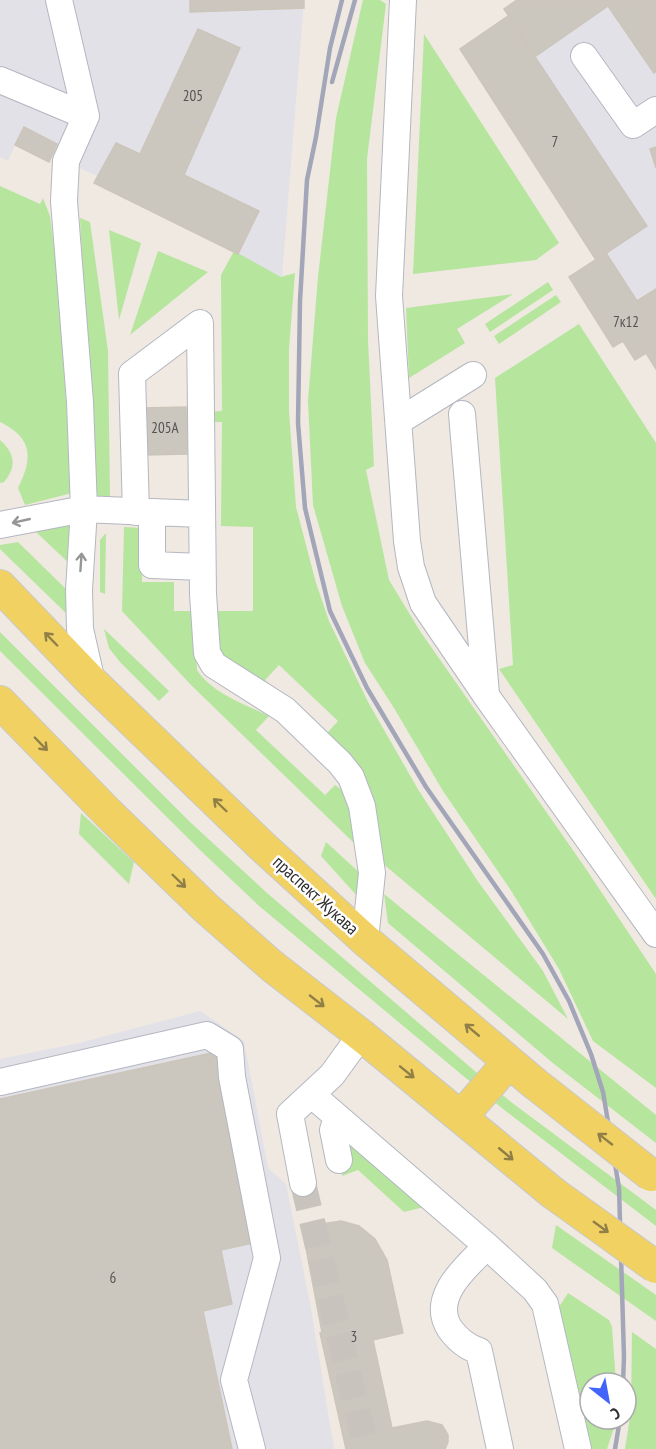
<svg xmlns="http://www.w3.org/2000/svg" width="656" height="1449" font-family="'PT Sans Narrow',sans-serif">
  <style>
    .industrial { fill: #e3e1e8 }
    .green { fill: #b6e59e }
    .building { fill: #cbc7bf; stroke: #cbc5ba; stroke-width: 1.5 }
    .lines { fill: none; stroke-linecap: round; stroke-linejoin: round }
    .minor-tunnel { stroke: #c8c4bd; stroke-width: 26; stroke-dasharray: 26 13; stroke-linecap: butt }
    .minor-casing { stroke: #b4b7c1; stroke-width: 28 }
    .major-casing { stroke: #c9c9c9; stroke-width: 34 }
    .minor { stroke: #fff; stroke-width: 26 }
    .major { stroke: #f2d163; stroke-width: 32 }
    .rail { stroke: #a3a6b8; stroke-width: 4.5 }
    .major-bridge-casing { stroke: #c9c9c9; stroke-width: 34; stroke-linecap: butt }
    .major-bridge { stroke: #f2d163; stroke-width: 32 }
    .oneway { stroke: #969696 }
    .oneway2 { stroke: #908048 }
    .labels { text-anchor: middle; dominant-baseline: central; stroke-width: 5; stroke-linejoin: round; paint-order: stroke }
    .number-label { font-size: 15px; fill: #555452 }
    .street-label { font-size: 18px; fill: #2e2e2e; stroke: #fff }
  </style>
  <rect width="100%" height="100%" fill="#efe9e1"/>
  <path class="industrial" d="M0 0H304L282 277 94 183 97 176 52 155 49 162 15 145 8 161 0 157Z
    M517 0H656V369L646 354 635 360 623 341 613 347 569 277 596 259 460 49 508 16 504 9Z
    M200 1011 244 1041 268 1168 286 1184 310 1303 334 1449H0V1059L79 1043Z"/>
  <path class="green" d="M363 0H380L386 4 367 159 368 340 374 466 366 470 389 580 420 631 584 866 656 974V1088L593 1041 559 969 510 889 443 791 394 708 365 663 342 606 313 505 308 401 318 277 336 118Z
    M424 34 559 243 536 260 413 274Z
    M0 186 40 204 43 198 50 216 58 278 72 493 25 505 18 488C33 458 33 438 0 422Z
    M80 218 90 222 108 351 110 498H94Z
    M109 230 141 243 119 320Z
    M158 251 208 272 130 335Z
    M234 251 281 277 295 273 289 349V411L296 507 316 583 329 621 368 702 419 791 477 880 543 971 568 1019 381 862 373 795 363 778 335 748 328 732 338 721 279 665 265 680 270 685 221 665 214 619 216 611H253V527L221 526 222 422H208V412L222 411 221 275Z
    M548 282 553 290 490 332 485 324Z
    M513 294 457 329 465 343 409 378 406 308Z
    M556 295 561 302 499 344 494 336Z
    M579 324 656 443V899L499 669 513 665 495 378Z
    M0 440C15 453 17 467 4 482L0 483Z
    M73 519 75 569 34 530Z
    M124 527 142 528V582H174V611H194L197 670C212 693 244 704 269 716L256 730 325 795 335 785C356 798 353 820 354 843L191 685 122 611Z
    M106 533 105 594 100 592V540Z
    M18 542 72 595V619L0 549V545Z
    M104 629 169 691 159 701 120 662 109 648Z
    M0 632 190 822 267 893 511 1102 656 1210V1226L503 1109 258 905 200 850 0 651Z
    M81 813 134 862 129 884 79 834Z
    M326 842 361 874 359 898 321 856Z
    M384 894 656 1115V1143L554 1064 388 923Z
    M352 1142 424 1207 404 1212 358 1170 342 1176 346 1147Z
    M556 1225 656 1295V1321L552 1248Z
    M568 1293 609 1320 612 1327 616 1383H590V1419H616L615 1425 607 1449H588L557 1310Z
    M632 1332 656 1349V1449H625L631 1411Z"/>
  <path class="building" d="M190 0H304V8L190 12Z
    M517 0H656V71L654 73 608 6 536 56 504 9Z
    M508 16 647 226 596 260 460 49Z
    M198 29 240 48 184 175 259 211 238 254 94 183 116 143 140 154Z
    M24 127 57 144 49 162 15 145Z
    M656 147V168L650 149Z
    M606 253 637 301 656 289V369L646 353 635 360 623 341 613 347 569 277Z
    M186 407 187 454 145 455 144 408Z
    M221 1051 262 1241 221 1250 232 1304 203 1311 232 1449H0V1099Z
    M341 1221 359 1226 375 1239 387 1260 403 1333 373 1340 392 1428 427 1421 442 1425 448 1435V1442L445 1449H346L320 1333 322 1332 302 1227Z"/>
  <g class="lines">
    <path class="minor-tunnel" d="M303 1183 366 1449"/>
    <g class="minor-casing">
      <path id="minor" d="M59 0 86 116 66 161 64 201 80 402 84 509 79 590 80 629 92 682
        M403 0 389 296 407 541 411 567 423 603 487 697 656 934
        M584 56 633 125 656 110
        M0 80 86 116
        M462 414 486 694
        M399 421 473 375
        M136 512 132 374 200 323 203 594 207 653 214 665 285 710 340 763 351 777 362 806 372 873 365 940
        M0 525 84 509 151 512
        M202 567 152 565V512L202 514
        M0 1082 207 1035 230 1049 232 1077 267 1258 234 1380 252 1449
        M312 1095 487 1246C467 1266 429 1297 450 1329 458 1340 466 1347 479 1351L500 1449
        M337 1117 333 1130 339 1160
        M303 1183 290 1114 332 1075 361 1035
        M487 1246 535 1290 545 1304 578 1449"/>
    </g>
    <g class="major-casing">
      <path id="major" d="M0 586 92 682 262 846 365 940 533 1082
        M0 702 108 813 206 908 272 966 361 1035 553 1193
        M461 1117 509 1062"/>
    </g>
    <use href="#minor" class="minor"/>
    <use href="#major" class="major"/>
    <path class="rail" d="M342 0 330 48 316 137 307 180 300 301 298 423 305 508 330 611 367 688 426 787 543 954 569 1001 591 1054 603 1092 619 1188 624 1357 623 1383
      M332 82 355 0
      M615 1449 620 1419"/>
    <g class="major-bridge-casing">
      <path id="major-bridge" d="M533 1082 651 1175
        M553 1193 656 1267"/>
    </g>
    <use href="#major-bridge" class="major-bridge"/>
  </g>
  <defs><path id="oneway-shaft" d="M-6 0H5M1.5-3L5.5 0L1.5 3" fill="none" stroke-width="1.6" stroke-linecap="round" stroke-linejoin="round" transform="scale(1.5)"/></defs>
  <g class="oneway">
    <use href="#oneway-shaft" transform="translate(21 521) rotate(167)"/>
    <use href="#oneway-shaft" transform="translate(81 562) rotate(-86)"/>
  </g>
  <g class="oneway2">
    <use href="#oneway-shaft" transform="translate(51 639) rotate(-134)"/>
    <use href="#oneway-shaft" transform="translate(41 744) rotate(46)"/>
    <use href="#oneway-shaft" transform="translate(220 805) rotate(-136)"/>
    <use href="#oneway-shaft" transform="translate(179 881) rotate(44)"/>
    <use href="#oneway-shaft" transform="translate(317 1001) rotate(38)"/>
    <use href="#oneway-shaft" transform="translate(472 1030) rotate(-140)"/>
    <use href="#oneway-shaft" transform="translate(407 1072) rotate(39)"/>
    <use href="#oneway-shaft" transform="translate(605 1139) rotate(-142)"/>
    <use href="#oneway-shaft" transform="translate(506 1154) rotate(40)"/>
    <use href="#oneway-shaft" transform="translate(601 1227) rotate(36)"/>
  </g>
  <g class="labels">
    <g class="number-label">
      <text x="193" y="95">205</text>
      <text x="555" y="141">7</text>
      <text x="626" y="321">7к12</text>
      <text x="165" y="427">205А</text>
      <text x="113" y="1277">6</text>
      <text x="354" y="1336">3</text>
    </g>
    <g class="street-label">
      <text transform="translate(316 895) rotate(42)">праспект Жукава</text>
    </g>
  </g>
  <g transform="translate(608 1401) rotate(149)"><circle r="28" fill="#ffffff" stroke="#ababab" stroke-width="1.5"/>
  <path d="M0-4.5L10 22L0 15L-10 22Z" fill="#4264fb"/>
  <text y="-9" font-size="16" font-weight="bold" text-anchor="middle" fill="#2e2e2e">С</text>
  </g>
</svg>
